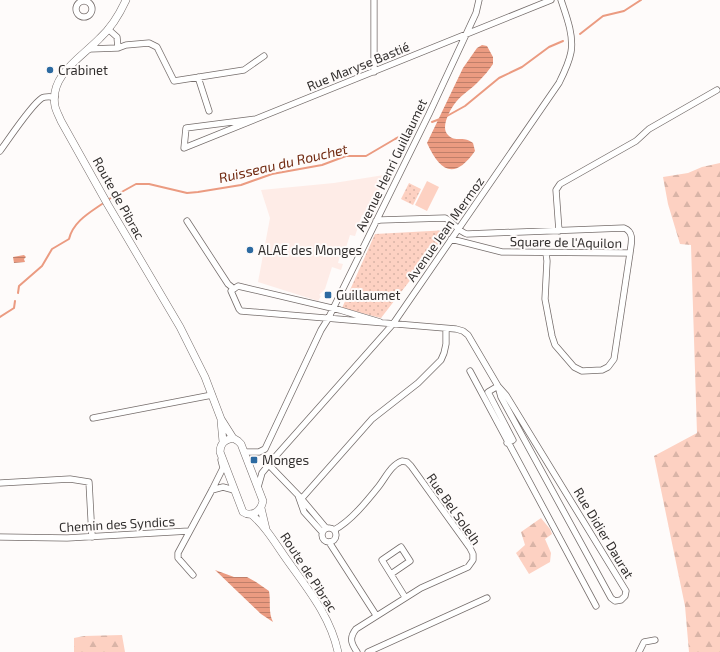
<svg xmlns="http://www.w3.org/2000/svg" width="720" height="652" font-family="'Exo 2',sans-serif">
  <style>
    .built { fill: #feece7 }
    .green { fill: #fdd1c2 }
    .forest { fill: url(#forest-firs) }
    .park { fill: url(#park-dots) }
    .water { fill: url(#water-rules) }
    .lines { fill: none; stroke-linecap: round; stroke-linejoin: round }
    .stream { stroke: #eb9b81; stroke-width: 2 }
    .minor-casing { stroke: #756d6b; stroke-width: 7 }
    .secondary-casing { stroke: #756d6b; stroke-width: 8 }
    .minor { stroke: #fff; stroke-width: 5.5 }
    .secondary { stroke: #fff; stroke-width: 7 }
    .poi-dot { fill: #2c6aa1; stroke: #fefbfa; stroke-width: 1.5 }
    .labels { text-anchor: middle; dominant-baseline: central; stroke-width: 4; stroke-linejoin: round; paint-order: stroke }
    .street-label { font-size: 13px; fill: #322f2e; stroke: #fefbfa }
    .poi-label { font-size: 13px; fill: #322f2e; stroke: #fefbfa; text-anchor: start }
    .water-label { font-size: 14px; font-style: italic; fill: #712a11; stroke: #fefbfa }
  </style>
  <defs>
    <pattern id="forest-firs" width="22" height="20" patternUnits="userSpaceOnUse"><rect width="22" height="20" fill="#fdd1c2"/><path d="M5 1l3.5 6h-7zM16 11l3.5 6h-7z" fill="#d9b4a7"/></pattern>
    <pattern id="park-dots" width="8" height="8" patternUnits="userSpaceOnUse"><rect width="8" height="8" fill="#fdd1c2"/><path d="M2 2h.1M6 6h.1" fill="none" stroke="#d9b4a7" stroke-width="1.8" stroke-linecap="round"/></pattern>
    <pattern id="water-rules" width="6" height="5" patternUnits="userSpaceOnUse"><rect width="6" height="5" fill="#eb9b81"/><path d="M0 2.5h6" fill="none" stroke="#bf7f6a"/></pattern>
  </defs>
  <rect width="100%" height="100%" fill="#fefbfa"/>
  <path class="built" d="M384 175 374 206 371 205 367 216 362 215 355 236 350 235 343 257 340 256 338 263 343 264 341 270 332 267 325 289 319 295 321 296 318 301 258 282 270 218 261 190 334 183Z"/>
  <path class="green" d="M427 181 439 187 427 211 415 205Z"/>
  <path class="forest" d="M720 163V652H689L685 606 654 456 697 433 691 245 680 244 668 204 663 177 688 173 702 167Z
    M541 518 550 529 552 534 545 539 551 553 550 562 529 574 516 553 525 545 521 532Z
    M122 635 125 652H74V638L84 636Z"/>
  <path class="park" d="M409 183 421 189 413 205 401 199Z
    M449 230 381 318 342 308 375 234Z"/>
  <path class="water" d="M482 45 487 46 493 57V64C489 70 484 76 479 81 472 89 462 94 456 102 450 109 440 128 448 135 455 143 463 135 473 143L475 151C454 181 440 171 427 143L463 68 477 48Z
    M24 255 26 257 24 259 25 262 14 263 13 257Z
    M215 570 234 577H247L256 582 269 591C271 602 268 612 273 622L261 614Z"/>
  <g class="lines">
    <path class="stream" d="M580 34 603 16 624 11 641 0
      M447 116 465 106 499 78 522 67 549 47 563 41
      M432 122 440 119
      M109 199 136 184H149L187 193 198 192 241 185 272 174 322 165 346 156H366L395 139 413 130
      M18 293 19 286 42 266 52 249 69 239C73 222 89 213 102 204
      M0 317 14 308 15 301"/>
    <g class="minor-casing">
      <path id="minor" d="M76 9a8 8 0 1 1 16 0a8 8 0 1 1-16 0Z
        M108 29 117 37 118 48
        M89 49 118 48 126 45 149 43 157 47 174 81 244 70 264 56
        M374 72V0
        M198 77 209 111
        M256 119 186 128 184 148 551 0
        M0 151C9 139 31 105 42 98 45 96 51 97 55 97
        M187 221 228 284 234 289
        M376 221 380 220 445 218C454 222 457 231 467 234L624 228C635 232 631 244 630 253L502 252 451 239
        M559 231 556 190 560 184 636 141 649 129 717 90
        M546 253 547 261 545 299 552 336 555 345 574 367 582 371 602 370 608 367 614 359 630 253
        M380 322 340 310 238 286 231 291 239 309 241 311 456 329 463 331 468 335 498 386 506 395 626 591 625 596 621 600 615 601 611 598 501 397 498 386
        M470 371 596 606
        M498 386 488 392 513 440 507 443
        M93 418 212 395
        M245 452H259L265 449 321 330 328 319 429 114 476 13 479 0
        M269 465 298 495 300 497H303L372 419 418 383 441 360 444 353 446 344V329
        M0 483 70 479 89 482 92 537
        M258 487 262 473 275 457 393 324 559 83C564 73 569 63 571 52 574 35 566 15 561 0
        M212 490 223 487 234 490
        M298 495 304 512 322 532
        M300 497 326 528
        M322 535a7 7 0 1 1 14 0a7 7 0 1 1-14 0Z
        M334 530C351 521 367 501 379 486 386 477 391 465 402 461L407 462 411 466 470 548 473 554V560L468 567 421 588 356 629C349 638 351 643 357 652
        M0 537 67 538 189 531
        M329 542 376 615
        M391 574 410 561 401 547 382 560 405 597
        M193 575 178 558V553L212 490 223 468 221 460
        M368 652 487 598
        M639 652 644 642 655 640"/>
    </g>
    <g class="secondary-casing">
      <path id="secondary" d="M126 0C120 13 111 28 100 38 82 57 49 75 55 106 56 111 59 116 61 121L108 205 180 327 205 377 221 419 233 438
        M221 421 223 442
        M233 438 238 441 241 444 263 501C261 511 252 518 243 512L220 452C220 444 224 440 233 438Z
        M261 508 266 529
        M251 514C265 526 274 541 285 557 306 587 330 615 338 652"/>
    </g>
    <use href="#minor" class="minor"/>
    <use href="#secondary" class="secondary"/>
  </g>
  <g class="poi-dot">
    <circle cx="50" cy="70" r="4"/>
    <circle cx="250" cy="250" r="4"/>
    <rect x="324" y="291" width="8" height="8" rx="2"/>
    <rect x="250" y="456" width="8" height="8" rx="2"/>
  </g>
  <g class="labels">
    <g class="street-label">
      <text transform="translate(358 66) rotate(-22)">Rue Maryse Bastié</text>
      <text transform="translate(391 165) rotate(-64)">Avenue Henri Guillaumet</text>
      <text transform="translate(119 198) rotate(61)">Route de Pibrac</text>
      <text transform="translate(445 229) rotate(-55)">Avenue Jean Mermoz</text>
      <text transform="translate(566 242) rotate(1)">Square de l'Aquilon</text>
      <text transform="translate(454 509) rotate(55)">Rue Bel Solelh</text>
      <text transform="translate(117 524) rotate(-3)">Chemin des Syndics</text>
      <text transform="translate(604 533) rotate(59)">Rue Didier Daurat</text>
      <text transform="translate(309 572) rotate(57)">Route de Pibrac</text>
    </g>
    <g class="poi-label">
      <text x="58" y="70">Crabinet</text>
      <text x="258" y="250">ALAE des Monges</text>
      <text x="336" y="295">Guillaumet</text>
      <text x="262" y="460">Monges</text>
    </g>
    <g class="water-label">
      <text transform="translate(283 163) rotate(-13)">Ruisseau du Rouchet</text>
    </g>
  </g>
</svg>
